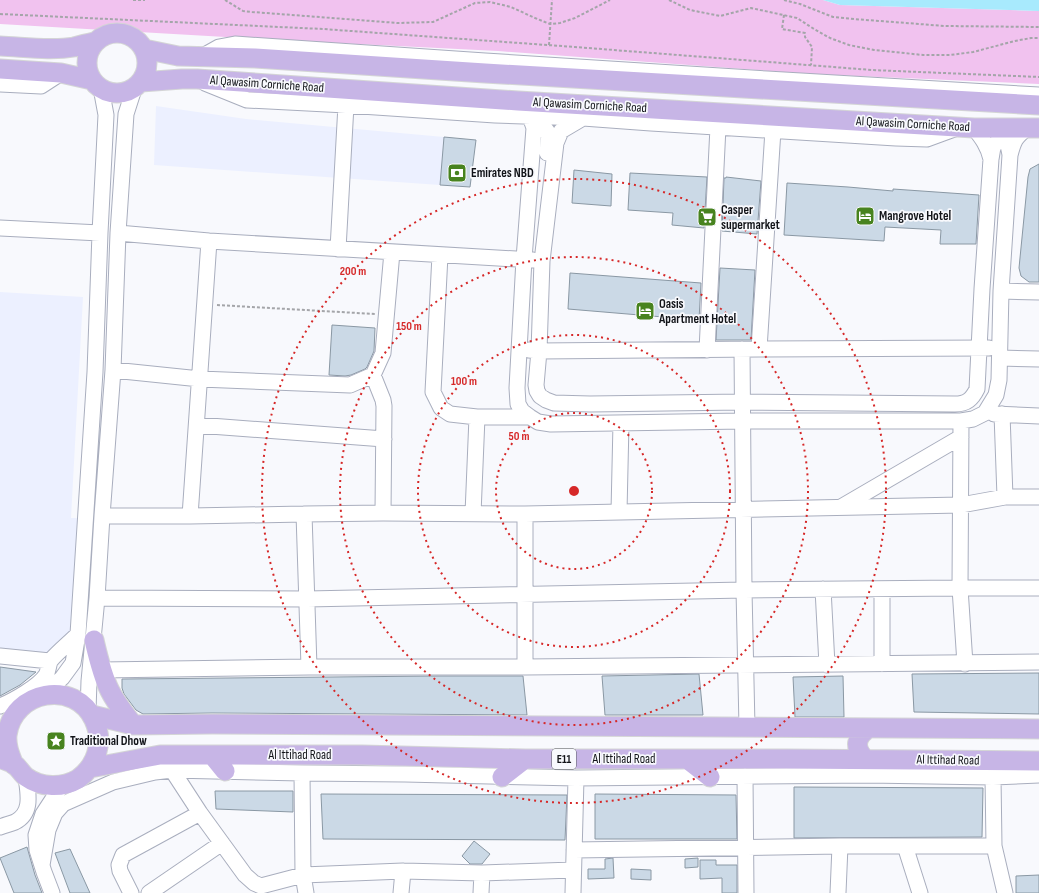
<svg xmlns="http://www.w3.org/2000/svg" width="1039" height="893" font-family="'Sofia Sans Condensed',sans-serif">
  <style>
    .built { fill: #ecf0ff }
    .green { fill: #f1c2ef }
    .water { fill: #a8eafd }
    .building { fill: #cbd9e6; stroke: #8a98a4 }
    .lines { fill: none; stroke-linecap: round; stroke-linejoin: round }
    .minor-casing { stroke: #a9aebe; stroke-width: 17 }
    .major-casing { stroke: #d4d5d6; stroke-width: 21 }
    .path { stroke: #a4a5a9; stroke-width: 2; stroke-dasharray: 3 2; stroke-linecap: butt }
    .minor { stroke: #fff; stroke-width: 15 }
    .major { stroke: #c7b5e6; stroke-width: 19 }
    .ring { fill: none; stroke: #d62828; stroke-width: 2; stroke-dasharray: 2 4 }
    .labels { text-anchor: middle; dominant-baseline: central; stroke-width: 3.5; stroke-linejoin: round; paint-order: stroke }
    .shield { fill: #f8f9fd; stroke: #57595d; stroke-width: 1 }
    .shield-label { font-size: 12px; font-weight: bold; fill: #121419 }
    .street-label { font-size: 13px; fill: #121419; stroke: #f8f9fd }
    .poi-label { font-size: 13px; font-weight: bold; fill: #121419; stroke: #f8f9fd; text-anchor: start }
    .centre { fill: #d62828; stroke: #f8f9fd; stroke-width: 2 }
    .ring-label { font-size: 12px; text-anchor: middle; font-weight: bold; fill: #d62828; stroke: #f8f9fd; stroke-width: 3.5; stroke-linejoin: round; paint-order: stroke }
  </style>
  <rect width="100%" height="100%" fill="#f8f9fd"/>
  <path class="built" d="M156 106 246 119 444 137 440 185 154 165Z
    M0 292 83 297 71 518H81L73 634 51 654 0 652Z"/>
  <path class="green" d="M0 0H823L840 5 1039 11V84L810 74 498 51 277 40 0 24Z"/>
  <path class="water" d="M823 0H1039V11L840 5Z"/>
  <path class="building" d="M444 137 476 140 470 187 440 185Z
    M1039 164V282H1029L1021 276 1019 268 1028 177 1030 169Z
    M574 170 612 174 611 206 572 203Z
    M630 173 707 177 704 228 672 225 673 213 628 210Z
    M726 177 761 181 757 234 722 231 724 178H726Z
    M787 183 848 187 893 191V189L979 195 976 244H940L941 230 885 227 884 241 784 235Z
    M720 268 755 270 751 340H716Z
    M570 273 701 283 699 320 568 309Z
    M332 325 375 328 374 351 367 367 365 369 351 375 345 376 329 375Z
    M0 667 36 672 20 685 0 696Z
    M1039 673V714L914 712 912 674Z
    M699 674 703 715H605L602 676Z
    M437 676H523L527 715 212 713 143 714 136 710 124 694 122 688V679Z
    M843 676 844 717H795L793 677Z
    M794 787 983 788 982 837 794 838Z
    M215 791H293V812L216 809Z
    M321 794 567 795 565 840 323 839Z
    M595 794 736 795 737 839H595Z
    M474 841 490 854 482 864H470L462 856Z
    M27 847 35 875 42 893H14L0 858Z
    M70 849 90 893H70L55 853Z
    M613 858 614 878 588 879V869H605V859Z
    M698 858V867L685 868V859Z
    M700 860H716V865H737V893H722V878L700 879Z
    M631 869 651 870V880L631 879Z
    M1039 875V893H1016V876Z"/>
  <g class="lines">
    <g class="minor-casing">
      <path id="minor" d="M203 56 219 47 235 44 485 61 767 79 1039 95
        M205 83 247 100 346 105 495 115 583 118 651 123 896 138 927 139 957 128
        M0 84 41 86 61 73
        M518 101C527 110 530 116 534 128L524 259 517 388 518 404 522 411 530 417 538 422 551 424 743 421H961L973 419 985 413 996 395 999 380 1001 291 1010 155C1014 140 1015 138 1027 128
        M583 118 561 131 556 143 542 261 539 351 536 385 537 391 540 396 546 400 554 403 590 404 742 402 955 404C967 404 972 399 977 389L982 289 991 159C988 146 982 138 974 128
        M534 133 538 129 542 127C546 129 547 130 549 134L547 153
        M991 159C992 155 992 149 994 146 995 144 998 141 999 141 1008 137 1009 150 1010 155
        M0 228 100 233
        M118 233 209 241 533 260
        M338 249 346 105
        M440 255 433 392 441 408 450 414 477 417H530
        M1001 291 1039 292
        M742 349 744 590 747 727
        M759 349 773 130
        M529 350 539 351 759 349 989 348
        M707 350 718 127
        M1000 358 1039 359
        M113 370 200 379 350 385 373 375 383 353 392 252
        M373 375 383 400 384 406 383 513
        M994 414 1039 416
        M1002 414 1005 497
        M961 421 960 588 965 664
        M197 425 384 439
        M841 507 961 437
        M619 512 621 423
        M304 514 309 667
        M473 514 477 417
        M525 514V667
        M102 516H190L304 514 383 513 525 514 961 505 1005 497H1039
        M190 516 209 241
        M823 589 827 665
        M882 589V664
        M97 598 307 599 744 590 960 588H1039
        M0 656 50 661
        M102 670 309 667H525L629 666 1039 662
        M43 695 62 678 73 663 78 634 95 372 100 233 106 115 101 88
        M0 706C13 701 39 686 46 675 49 670 48 664 51 660 59 651 69 643 78 634
        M88 711 89 681 97 598 102 516 113 370 118 233 126 114 134 89
        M172 770 200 813 245 875 254 883 261 886 303 875 403 871 482 873 573 870
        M302 773 303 875 306 893
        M745 776 746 893
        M993 777 994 846 1005 893
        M0 827C5 825 10 824 15 822 33 813 28 793 26 777
        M905 846 920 893
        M574 850 840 846H994
        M42 865 48 830 55 813 63 804 113 782 155 772 172 770 302 773 405 774 576 778 868 775 993 777 1039 775
        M52 893 44 872 37 850 36 835 43 814 62 785
        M131 893 120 871 119 865 123 855 200 813
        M149 893 222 843
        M401 893 403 871
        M481 893 482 873
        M573 893 576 778
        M838 893 840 846"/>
    </g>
    <g class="major-casing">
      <path id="major" d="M87 63a30 30 0 1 1 60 0a30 30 0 1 1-60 0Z
        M0 46C24 47 51 51 74 47 82 45 89 43 96 42
        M144 49 178 56 255 58 485 73 1039 105
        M0 69 61 73 92 80
        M141 82 182 79H197L518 101 974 128H1039
        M94 640C98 657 102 675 110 691 116 703 125 714 133 725
        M92 715 133 725 212 724 1039 729
        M212 755 225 771
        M0 758C4 760 10 762 14 764 19 768 22 774 26 777 41 788 63 788 78 779 89 771 96 760 98 747 100 738 98 729 94 720 75 679 13 690 7 735 6 746 10 755 14 765
        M687 759 710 777
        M865 759C854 748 855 737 869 728
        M90 768 160 755H362L525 759H786L1039 761
        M502 777 525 759"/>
    </g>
    <path class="path" d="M133 0H145
      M225 0 243 11 252 12 398 23 433 22 475 3 490 2 511 7 535 18 550 24 560 23 575 18 610 0
      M669 0 690 10 720 16 751 8 797 18 814 29 830 38 849 45 874 50 923 55H950L973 52 1015 41 1031 38H1039
      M784 0 800 4 833 17 854 19 945 26 1039 27
      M0 14 323 29 575 47 872 70 1039 77
      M784 15 782 29 805 33V37L812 47 811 65
      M549 45 552 0
      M217 305 375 314"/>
    <use href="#minor" class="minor"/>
    <use href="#major" class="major"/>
  </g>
  <g class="ring">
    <circle cx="574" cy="491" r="78"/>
    <circle cx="574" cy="491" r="156"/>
    <circle cx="574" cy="491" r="234"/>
    <circle cx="574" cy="491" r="312"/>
  </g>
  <defs>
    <g id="bank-square" transform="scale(1)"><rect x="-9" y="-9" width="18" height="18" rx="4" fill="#48831f" stroke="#f8f9fd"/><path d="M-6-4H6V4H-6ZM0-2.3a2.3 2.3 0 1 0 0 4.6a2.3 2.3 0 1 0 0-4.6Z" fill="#fff"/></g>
    <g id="hotel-square" transform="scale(1)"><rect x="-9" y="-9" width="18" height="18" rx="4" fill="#48831f" stroke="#f8f9fd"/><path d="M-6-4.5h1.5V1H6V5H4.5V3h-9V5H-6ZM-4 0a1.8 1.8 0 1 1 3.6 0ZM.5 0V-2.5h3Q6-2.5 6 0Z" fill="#fff"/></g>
    <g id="supermarket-square" transform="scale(1)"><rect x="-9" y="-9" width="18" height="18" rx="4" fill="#48831f" stroke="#f8f9fd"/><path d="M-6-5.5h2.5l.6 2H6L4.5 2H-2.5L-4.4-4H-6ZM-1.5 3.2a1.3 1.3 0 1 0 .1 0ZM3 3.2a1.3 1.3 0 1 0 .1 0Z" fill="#fff"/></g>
    <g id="sight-square" transform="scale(1)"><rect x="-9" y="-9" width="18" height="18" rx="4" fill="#48831f" stroke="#f8f9fd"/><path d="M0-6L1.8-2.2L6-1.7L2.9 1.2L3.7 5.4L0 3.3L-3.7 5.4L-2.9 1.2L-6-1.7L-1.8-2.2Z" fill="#fff"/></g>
  </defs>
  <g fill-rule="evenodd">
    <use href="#bank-square" x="457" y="173"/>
    <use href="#hotel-square" x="865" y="216"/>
    <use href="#supermarket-square" x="707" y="217"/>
    <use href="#hotel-square" x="645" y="311"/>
    <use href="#sight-square" x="56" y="741"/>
  </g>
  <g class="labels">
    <rect class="shield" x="552" y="749" width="24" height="20" rx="3"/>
    <g class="shield-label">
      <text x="564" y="759">E11</text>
    </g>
    <g class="street-label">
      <text transform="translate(267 84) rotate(4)">Al Qawasim Corniche Road</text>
      <text transform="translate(590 105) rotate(3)">Al Qawasim Corniche Road</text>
      <text transform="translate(913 124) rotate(3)">Al Qawasim Corniche Road</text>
      <text x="300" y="755">Al Ittihad Road</text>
      <text x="624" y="759">Al Ittihad Road</text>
      <text transform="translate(948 760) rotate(1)">Al Ittihad Road</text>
    </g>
    <g class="poi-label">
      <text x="471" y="173">Emirates NBD</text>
      <text x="721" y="210">Casper<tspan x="721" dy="15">supermarket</tspan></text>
      <text x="879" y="216">Mangrove Hotel</text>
      <text x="659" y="304">Oasis<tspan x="659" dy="15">Apartment Hotel</tspan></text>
      <text x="70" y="741">Traditional Dhow</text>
    </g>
  </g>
  <circle cx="574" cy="491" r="6" class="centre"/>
  <g class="ring-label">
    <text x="353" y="275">200 m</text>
    <text x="409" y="330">150 m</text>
    <text x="464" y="385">100 m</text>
    <text x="519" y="440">50 m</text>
  </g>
</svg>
